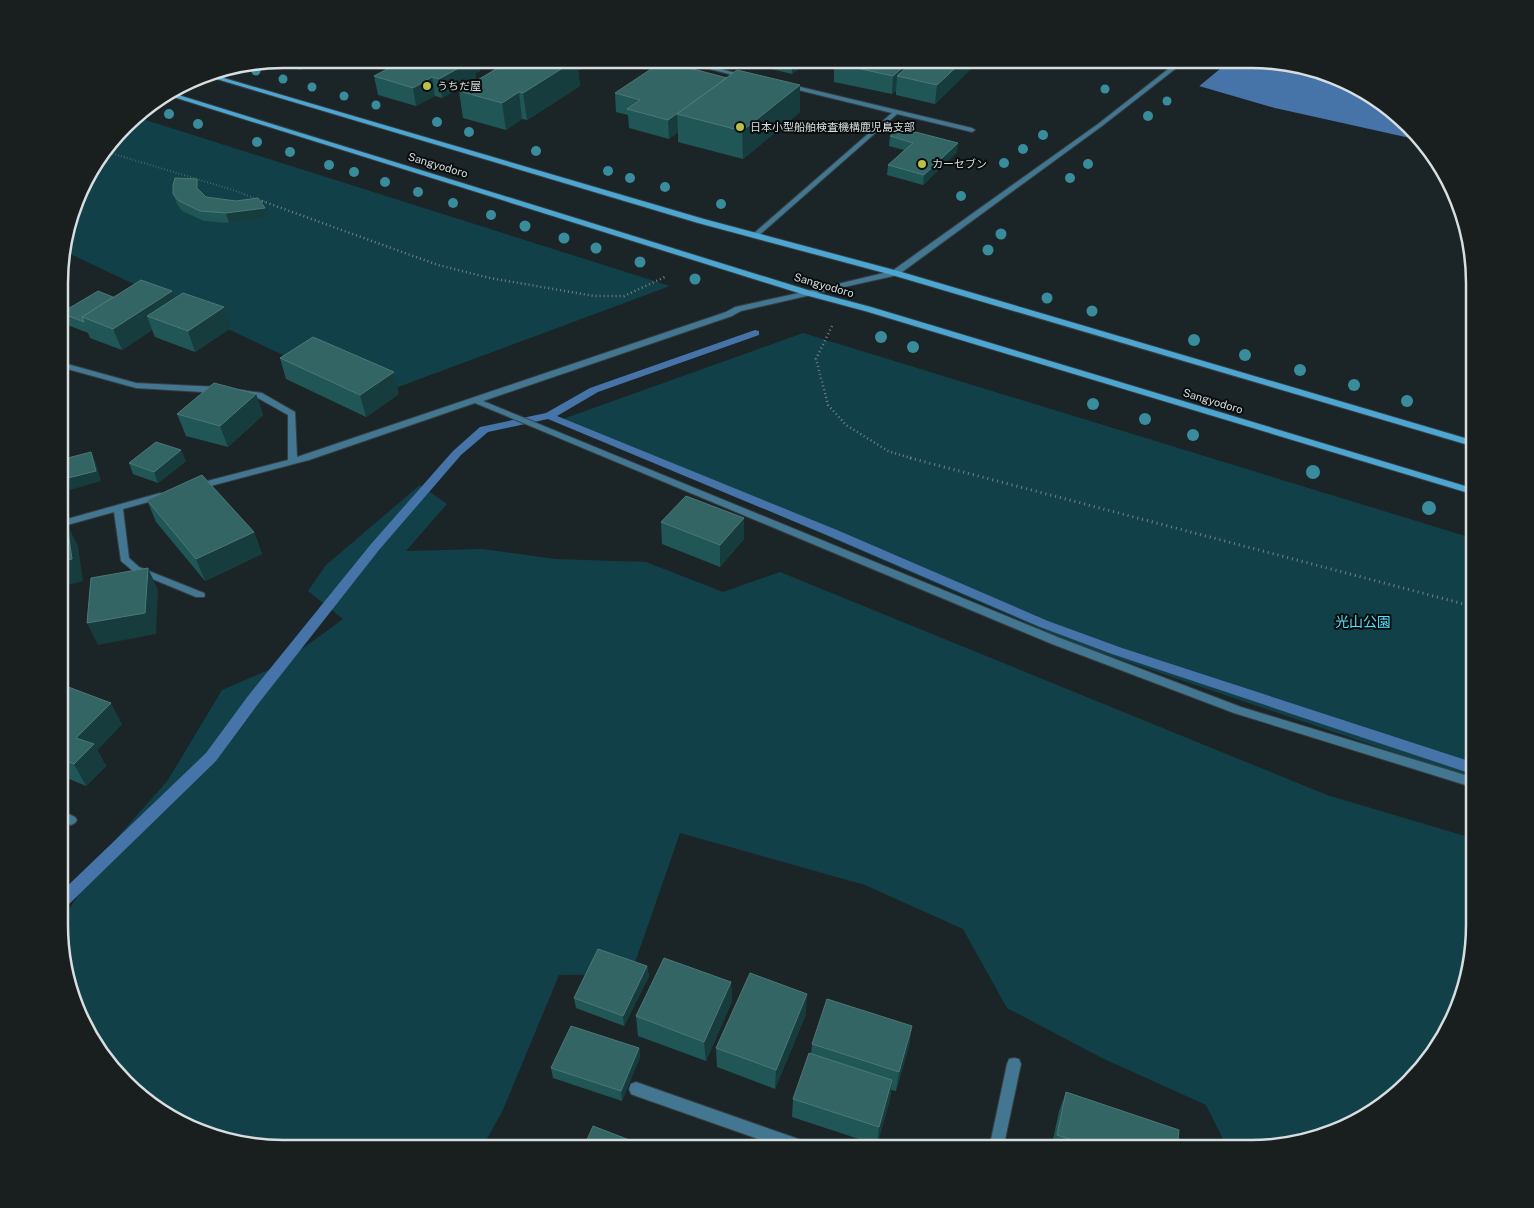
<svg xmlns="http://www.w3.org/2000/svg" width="1534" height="1208" font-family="'Public Sans','Noto Sans JP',sans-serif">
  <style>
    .green { fill: #114049 }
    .water { fill: #4774a8 }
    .pier { fill: #1b2527 }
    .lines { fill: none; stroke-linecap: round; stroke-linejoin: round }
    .stream { fill: #4774a8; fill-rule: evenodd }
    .minor-casing { stroke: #353f41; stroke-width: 2 }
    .tertiary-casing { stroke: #353f41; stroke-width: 2 }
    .secondary-casing { stroke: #353f41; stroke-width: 2 }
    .path-far2 { stroke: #788182; stroke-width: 2; stroke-dasharray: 0.5 2.5; stroke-linecap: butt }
    .path-far1 { stroke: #788182; stroke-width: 2.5; stroke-dasharray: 1 3; stroke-linecap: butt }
    .path { stroke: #788182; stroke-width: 3; stroke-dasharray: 1 4; stroke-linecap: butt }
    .minor { fill: #427691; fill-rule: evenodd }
    .tertiary { fill: #427691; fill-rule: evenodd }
    .secondary { fill: #4da5d1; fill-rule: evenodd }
    .tree { fill: #398c9c }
    .wall { fill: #205655 }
    .shaded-wall { fill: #163c3d }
    .building { fill: #336564; stroke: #4d7877 }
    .poi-dot { fill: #bac045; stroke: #090d0e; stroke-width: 2 }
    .labels { text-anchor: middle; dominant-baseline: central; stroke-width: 4; stroke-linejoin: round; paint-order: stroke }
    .far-poi-label { font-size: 11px; fill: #d7dedf; stroke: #090d0e; text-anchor: start }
    .far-street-label { font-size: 11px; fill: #d7dedf; stroke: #090d0e }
    .park-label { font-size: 14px; fill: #51e1fc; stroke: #090d0e }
    .rim { fill: none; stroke: #d7dedf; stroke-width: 2.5 }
  </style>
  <rect width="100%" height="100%" fill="#1b2527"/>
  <path class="green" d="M133 116 670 286 371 397 62 250 89 171Z
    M803 333 1475 539V780L1078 645 560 420Z
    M420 485 447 504 406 551 482 549 555 559 646 562 723 592 780 572 1327 795 1475 839V941L1458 1012 1420 1073 1338 1132 1252 1149H1228L1206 1105 1102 1058 1007 1008 963 929 865 885 680 833 631 974 559 975 502 1112 481 1149H268L197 1132 135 1094 82 1024 59 941V925L110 846 168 780 222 690 280 665 343 619 308 591 326 565Z"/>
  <path class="water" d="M1031 59H1266L1338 76 1399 114 1419 140 1275 108 1144 70 1067 67Z"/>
  <path class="pier" d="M1129 59H1232L1197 88 1144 73 1113 71Z"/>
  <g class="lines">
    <path class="stream" d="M755 330 759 331V335L598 392 557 416 837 530 1048 621 1122 648 1475 763V775L1112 654 1040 627 829 536 548 419 488 432 461 455 379 550 258 704 216 761 64 909 59 911V894L206 753 248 696 371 544 453 451 480 427 546 413 590 388Z"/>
    <g class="minor-casing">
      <path id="minor" d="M670 59H680L748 76 745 78Z
        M788 84 972 128 975 130 972 132 897 114 756 238 752 236 753 234 892 113 786 87 785 86Z
        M808 291H811V295L741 311 732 316 483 401 1060 638 1241 707 1475 778V788L1234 713 1052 644 475 403 309 460 199 489 194 486 196 484 288 460V415L256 397 241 394V390L262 393 295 412 297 457 726 312 735 307Z
        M60 362 136 383 219 387 223 390 219 393 136 388 60 367Z
        M160 493 163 494 165 496 163 498 123 509 129 558 139 567 204 593 205 595 204 597H196L133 571 121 561 114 512 60 527V521Z
        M60 810 75 817 77 820 75 823 71 825 60 820Z
        M1014 1058 1019 1059 1021 1064 1003 1149H989L1007 1064 1009 1059Z
        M636 1082 807 1142 812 1144 814 1149H787L636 1096 631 1094 629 1089 631 1084Z"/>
    </g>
    <g class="tertiary-casing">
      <path id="tertiary" d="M1181 59H1188L1102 126 898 275 808 295 804 293 808 291 892 271 1098 124Z"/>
    </g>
    <g class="secondary-casing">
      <path id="secondary" d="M207 73 704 219 898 271 1475 441V447L892 275 698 223 203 75Z
        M172 93 811 291 871 307 1475 489V495L865 311 805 295 167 95Z"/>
    </g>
    <path class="path-far2" d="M104 151 233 190 265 202"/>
    <path class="path-far1" d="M262 201 438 265 490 278 594 296H624L667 276
      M832 326 816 359 828 405 846 425 888 451 914 459"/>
    <path class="path" d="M910 458 1475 607"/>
    <use href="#minor" class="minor"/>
    <use href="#tertiary" class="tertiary"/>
    <use href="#secondary" class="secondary"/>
  </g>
  <g class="tree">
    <circle cx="256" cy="71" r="4.5"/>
    <circle cx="283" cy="79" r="4.5"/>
    <circle cx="312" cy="87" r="4.5"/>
    <circle cx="1105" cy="89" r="4.5"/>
    <circle cx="344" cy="96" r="4.5"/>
    <circle cx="1167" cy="101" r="4.5"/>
    <circle cx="376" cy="105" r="4.5"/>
    <circle cx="169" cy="114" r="5"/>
    <circle cx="1148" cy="116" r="5"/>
    <circle cx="437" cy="122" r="5"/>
    <circle cx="198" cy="124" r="5"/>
    <circle cx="469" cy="132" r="5"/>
    <circle cx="1043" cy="135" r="5"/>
    <circle cx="257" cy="142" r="5"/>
    <circle cx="1023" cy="149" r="5"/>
    <circle cx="536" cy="151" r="5"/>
    <circle cx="290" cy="152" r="5"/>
    <circle cx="1004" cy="163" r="5"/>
    <circle cx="1088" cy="164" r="5"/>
    <circle cx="329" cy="165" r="5"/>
    <circle cx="608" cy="171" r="5"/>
    <circle cx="354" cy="172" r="5"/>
    <circle cx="630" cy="178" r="5"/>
    <circle cx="1070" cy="178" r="5"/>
    <circle cx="385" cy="182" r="5"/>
    <circle cx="665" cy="187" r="5"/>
    <circle cx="418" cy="192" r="5"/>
    <circle cx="961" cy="196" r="5"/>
    <circle cx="453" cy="203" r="5"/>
    <circle cx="721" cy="204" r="5"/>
    <circle cx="491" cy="215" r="5"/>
    <circle cx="525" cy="226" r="5.5"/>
    <circle cx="1001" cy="234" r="5.5"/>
    <circle cx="564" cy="238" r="5.5"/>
    <circle cx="596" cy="248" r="5.5"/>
    <circle cx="988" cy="250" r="5.5"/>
    <circle cx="640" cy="262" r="5.5"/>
    <circle cx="695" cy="279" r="5.5"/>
    <circle cx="1047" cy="298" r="5.5"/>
    <circle cx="1092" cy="311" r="5.5"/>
    <circle cx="881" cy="337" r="6"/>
    <circle cx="1194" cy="340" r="6"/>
    <circle cx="913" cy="347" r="6"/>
    <circle cx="1245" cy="355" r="6"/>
    <circle cx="1300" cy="370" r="6"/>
    <circle cx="1354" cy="385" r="6"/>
    <circle cx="1407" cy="401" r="6"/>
    <circle cx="1093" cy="404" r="6"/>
    <circle cx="1145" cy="419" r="6"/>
    <circle cx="1193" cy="435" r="6"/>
    <circle cx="1313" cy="472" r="7"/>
    <circle cx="1429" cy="508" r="7"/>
  </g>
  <path class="wall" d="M282 59H322L301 70 267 61Z
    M513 59H596L578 71 580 86 527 120 522 119 506 130 463 118 459 91Z
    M755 59H811L792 74 755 65Z
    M834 63 975 65 935 104 896 95V91L892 94 834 82Z
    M479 65 480 71 475 73 476 78 442 98 435 96 416 106 378 95 374 76Z
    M615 93 800 112 743 159 678 142V132L669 139 629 128 628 115 616 112Z
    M890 136 957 152 923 185 887 175 888 165 904 150 889 146Z
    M197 179 200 188V191L206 197 268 218 229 223 204 221 182 211 177 204 173 194Z
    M172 291 175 298 231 328 195 352 155 337 152 330 122 350 90 338 88 333 65 324 61 313 113 297Z
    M280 358 399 394 366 417 286 379Z
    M256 394 263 415 228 447 186 436 177 414Z
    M186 461 158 483 133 474 129 463Z
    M147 500 254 532 262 554 205 581 156 522Z
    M661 522 744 539 720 567 662 544Z
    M60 688 122 724 97 750 106 766 86 786 60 775Z
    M647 966 649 976 624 1026 576 1008 574 998Z
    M731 982 732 1001 706 1061 638 1036 636 1016Z
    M806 1014 775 1089 717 1067 716 1048Z
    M912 1026 909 1046 896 1091 891 1090 890 1099 877 1145 792 1117 793 1099 811 1054 812 1044Z
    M639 1048 640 1057 622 1101 553 1078 551 1068Z
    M1066 1092 1177 1149H1051L1059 1111Z"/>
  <path class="shaded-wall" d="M298 59H322L301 70Z
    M467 59H490L479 65 480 71 475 73 476 78 442 98 439 79Z
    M560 59H596L578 71 580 86 527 120 523 93Z
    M792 59H811L792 74Z
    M912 59H929L897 76 896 91 892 94 893 76Z
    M965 59H976L975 65 935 104 937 85Z
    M432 77 435 96 416 106 413 88Z
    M727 78 677 114 678 132 669 139 668 120Z
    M800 85V112L743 159 742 131Z
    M519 92 522 119 506 130 502 103Z
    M958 143 957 152 923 185 924 175Z
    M197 179 200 188V198L197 188Z
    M265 208 268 218 229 223 226 213Z
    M61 252 68 270 61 274Z
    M172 291 180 311 147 316 152 330 122 350 113 329Z
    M224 307 231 328 195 352 188 331Z
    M394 372 399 394 366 417 360 395Z
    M256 394 263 415 228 447 220 426Z
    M181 450 186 461 158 483 154 472Z
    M91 452 96 463 101 481 60 493V480Z
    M744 518V539L720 567V545Z
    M67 524 78 546 83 581 60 587V562Z
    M254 532 262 554 205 581 196 559Z
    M148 568 158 590 156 634 98 645 87 623Z
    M111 703 122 724 97 750 106 766 86 786 74 764 76 738Z
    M647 966 649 976 624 1026 623 1016Z
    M731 982 732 1001 706 1061 704 1042Z
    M807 994 806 1014 775 1089 776 1070Z
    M912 1026 909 1046 896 1091 899 1072Z
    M639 1048 640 1057 622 1101 621 1091Z
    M892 1080 890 1099 877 1145 879 1127Z"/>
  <path class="building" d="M406 59H469L473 60 439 79 432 77 413 88 374 76Z
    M513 59H577L523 93 519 92 502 103 459 91Z
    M840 59H912L893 76 834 63Z
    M916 59H965L937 85 897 76Z
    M663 61 727 78 668 120 627 109 640 100 615 93Z
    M737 70 800 85 742 131 677 114Z
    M900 128 958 143 924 175 888 165 913 143 890 136Z
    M175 178 197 179V188L206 197 236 201 258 198 265 208 226 213 200 211 179 201 173 194V185Z
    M141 280 172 291 113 329 82 317Z
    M98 291 113 297 82 317 84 322 61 313Z
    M183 293 224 307 188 331 147 316Z
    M313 337 394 372 360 395 280 358Z
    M214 383 256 394 220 426 177 414Z
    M156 442 181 450 154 472 129 463Z
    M91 452 96 471 60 480V460Z
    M202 475 254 532 196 559 147 500Z
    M686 496 744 518 720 545 661 522Z
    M67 524 72 559 60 562V526Z
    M148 568 145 613 87 623 91 578Z
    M63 685 111 703 76 738 94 744 74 764 60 759V688Z
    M598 949 647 966 623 1016 574 998Z
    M664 958 731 982 704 1042 636 1016Z
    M750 973 807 994 776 1070 716 1048Z
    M827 999 912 1026 899 1072 812 1044Z
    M571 1026 639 1048 621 1091 551 1068Z
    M809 1053 892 1080 879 1127 793 1099Z
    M1066 1092 1179 1130 1177 1149H1098L1057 1135Z
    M593 1126 653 1149H583Z"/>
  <g class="poi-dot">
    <circle cx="427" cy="86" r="5"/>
    <circle cx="740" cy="127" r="5"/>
    <circle cx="922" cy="164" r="5"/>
  </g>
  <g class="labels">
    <g class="far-poi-label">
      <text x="437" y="86">うちだ屋</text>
      <text x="750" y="127">日本小型船舶検査機構鹿児島支部</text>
      <text x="932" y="164">カーセブン</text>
    </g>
    <g class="far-street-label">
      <text transform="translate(438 165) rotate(17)">Sangyodoro</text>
      <text transform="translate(824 285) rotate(16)">Sangyodoro</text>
      <text transform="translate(1213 401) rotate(17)">Sangyodoro</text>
    </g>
    <g class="park-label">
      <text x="1363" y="622">光山公園</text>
    </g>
  </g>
  <path d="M0 0H1534V1208H0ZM283 68H1251A215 215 0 0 1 1466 283V925A215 215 0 0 1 1251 1140H283A215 215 0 0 1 68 925V283A215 215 0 0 1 283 68Z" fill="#191e1f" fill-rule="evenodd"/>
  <path class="rim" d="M283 68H1251A215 215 0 0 1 1466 283V925A215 215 0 0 1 1251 1140H283A215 215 0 0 1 68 925V283A215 215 0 0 1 283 68Z"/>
</svg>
